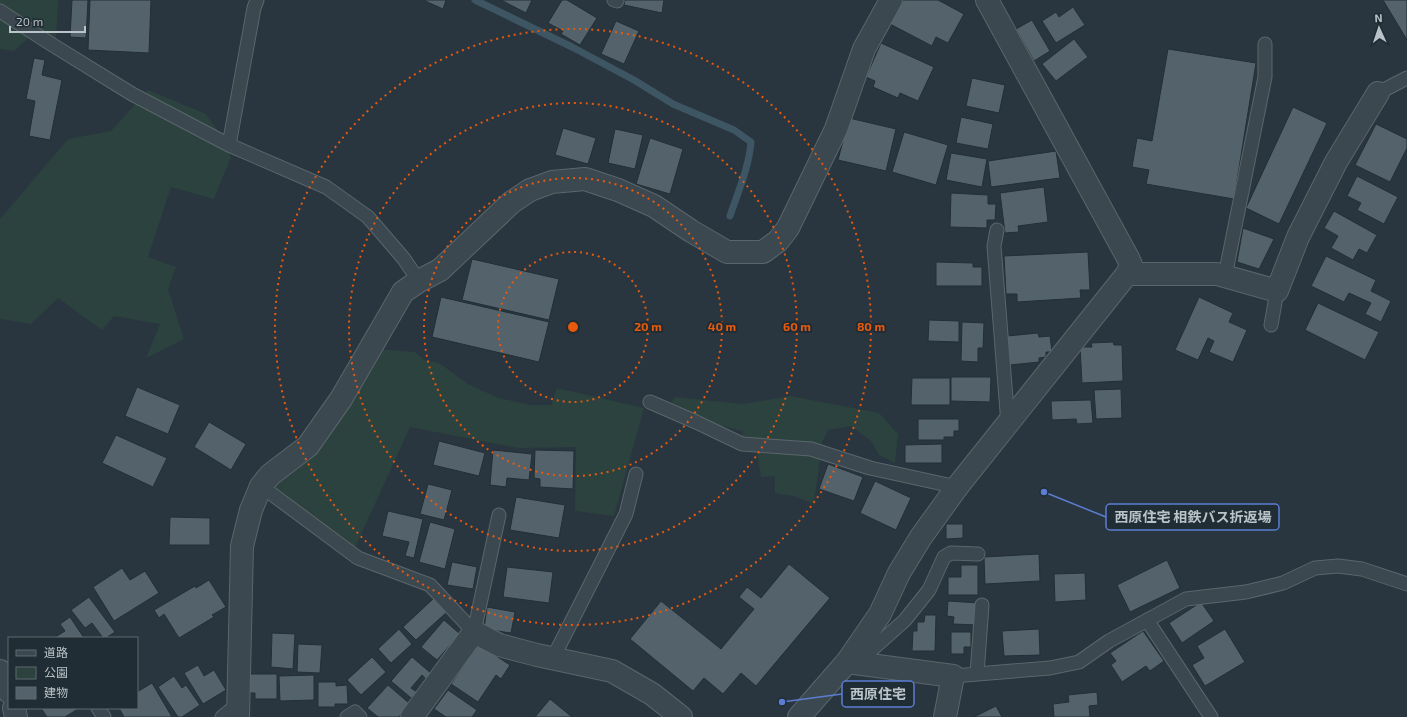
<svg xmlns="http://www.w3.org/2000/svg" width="1407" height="717" font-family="'Exo 2','Noto Sans JP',sans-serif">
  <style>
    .green { fill: #2c423f }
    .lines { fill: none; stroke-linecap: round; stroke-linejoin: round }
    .stream { stroke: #3e5664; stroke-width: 7 }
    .building { fill: #54636b; stroke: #232f36 }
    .service-casing { stroke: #5a666c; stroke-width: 15 }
    .minor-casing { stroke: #5a666c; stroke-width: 24 }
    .tertiary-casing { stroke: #5a666c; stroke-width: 24 }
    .service { stroke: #3c484f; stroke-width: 13 }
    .minor { stroke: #3c484f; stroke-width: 22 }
    .tertiary { stroke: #3c484f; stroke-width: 22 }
    .ring { fill: none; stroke: #e8590c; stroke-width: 2; stroke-dasharray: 2 4 }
    .centre { fill: #e8590c; stroke: #212d34; stroke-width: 2 }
    .ring-label { font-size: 12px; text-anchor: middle; font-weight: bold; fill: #e8590c; stroke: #212d34; stroke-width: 4; stroke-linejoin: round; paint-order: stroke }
    .leader { fill: none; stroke: #5b7dd2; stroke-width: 1.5 }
    .callout-dot { fill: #5b7dd2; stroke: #212d34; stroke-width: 1.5 }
    .callout { fill: #212d34; stroke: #5b7dd2; stroke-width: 1.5 }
    .callout-label { font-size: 14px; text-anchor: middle; font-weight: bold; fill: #b9c3c9 }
  </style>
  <rect width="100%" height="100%" fill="#29363f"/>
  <path class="green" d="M0 0H58L56 41 44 33 28 38 14 51 0 49Z
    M148 90 206 114 218 131 231 157 214 199 171 187 148 257 176 267 168 289 184 339 146 358 160 324 114 316 102 330 58 298 31 324 0 319V219L68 139 111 131Z
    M375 349 415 352 424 360 439 363 468 384 498 398 531 405H551L557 388 644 408 614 516 575 511 576 447 518 448 410 427 354 550 271 485Z
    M790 396 879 413 898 434 895 463 879 455 871 441 851 426 828 430 822 442 814 504 794 496 775 493V476L761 477 757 452 739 451 743 431 718 425 671 403 675 397 742 404Z"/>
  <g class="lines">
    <path class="stream" d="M475 0 572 47 634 80 673 104 734 130 751 142C749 167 738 192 730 216"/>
  </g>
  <path class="building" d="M72 0H88L86 38 70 37Z
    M90 0H151L149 53 88 50Z
    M423 0H446L443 9Z
    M501 0H532L526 13Z
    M562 0H567L597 18 580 45 561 34 563 31 548 23Z
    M625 0H664L662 13 624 5Z
    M903 0H938L964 14 948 43 936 37 932 46 890 24Z
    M1383 0H1407V40Z
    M1073 7 1085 25 1056 43 1042 21 1056 12 1059 17Z
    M1032 20 1050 51 1034 61 1016 29Z
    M616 21 639 31 624 64 601 54Z
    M1074 39 1088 57 1056 81 1042 64Z
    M881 43 934 67 918 101 900 93 898 98 873 87 875 81 866 77Z
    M1168 49 1256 63 1234 199 1146 184 1149 170 1132 167 1137 138 1152 141Z
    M34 58 45 60 42 75 62 80 50 140 29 136 35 101 26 99Z
    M972 78 1005 85 999 113 966 106Z
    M1293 107 1327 123 1279 224 1246 208Z
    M961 117 993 124 988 149 956 143Z
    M849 118 896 129 886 171 838 160Z
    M1376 124 1407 139V148L1390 182 1355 165Z
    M563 128 596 138 588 164 555 155Z
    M615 129 643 135 635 169 608 163Z
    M904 132 948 145 936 185 892 172Z
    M650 138 683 149 670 194 636 184Z
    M1056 151 1060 178 991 187 988 161Z
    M951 153 987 159 982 187 946 180Z
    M1357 176 1398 197 1384 224 1357 210 1361 203 1347 196Z
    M1044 187 1048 222 1018 226 1019 232 1005 233 1000 193Z
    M951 193 988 195V204H996L995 220H987V228L950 227Z
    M1334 211 1377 235 1367 253 1359 249 1353 260 1331 248 1338 236 1324 228Z
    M1243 228 1274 239 1259 269 1237 262Z
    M1088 252 1090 290H1080L1081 298 1017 302V294H1006L1004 256Z
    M1326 256 1376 280 1371 291 1391 301 1381 322 1365 314 1371 303 1349 293 1344 302 1311 286Z
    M472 259 559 279 549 320 462 300Z
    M936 262 973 263V267H982V286H936Z
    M441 297 549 322 539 362 432 337Z
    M1199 297 1233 313 1229 322 1247 330 1233 362 1209 352 1214 341 1208 338 1198 360 1175 350Z
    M1318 303 1379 332 1365 360 1305 330Z
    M929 320 959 321V342L928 341Z
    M962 322 984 323 983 348H978V362L961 361Z
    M1038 333 1039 337 1050 336 1052 352H1046V357L1039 358V362L1010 365 1007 336Z
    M1113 342 1114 345H1122L1123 381 1082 383 1080 347H1092L1091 343Z
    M951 377H991L990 402 951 401Z
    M912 378H950V405H911Z
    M137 387 180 405 168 434 125 416Z
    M1121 389 1122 418 1096 419 1094 390Z
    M1091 400 1093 423 1077 424 1076 419 1052 420 1051 401Z
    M918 419H959V431H954V437H944V440H918Z
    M209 422 246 444 231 470 194 447Z
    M116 435 167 458 153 487 102 463Z
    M439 441 485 453 479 476 433 465Z
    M942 444V463H905V445Z
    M493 450 532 454 529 480 507 478 506 487 490 485Z
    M535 450 574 451 573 489 540 487V479L534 478Z
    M828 464 863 477 854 501 819 489Z
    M875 481 911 498 896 530 860 513Z
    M428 484 452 490 444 520 420 514Z
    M516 497 565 505 559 538 510 530Z
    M388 511 423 519 414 558 405 556 409 542 382 536Z
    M170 517 210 518V545H169Z
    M430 522 455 529 445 569 419 562Z
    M946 524H963V538L946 539Z
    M1039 554 1040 581 985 584 984 557Z
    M1167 560 1180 588 1130 612 1117 585Z
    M452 562 477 567 473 589 447 585Z
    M789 564 830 598 756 686 741 673 723 694 704 678 693 691 630 639 661 601 721 649 754 609 739 597 747 587 761 598Z
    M961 565H978V595H948V577H961Z
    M507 567 553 572 549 603 503 597Z
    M122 568 130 580 145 571 159 593 114 621 93 587Z
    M1085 573 1086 600 1055 602 1054 574Z
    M209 580 226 607 212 615 214 617 179 638 164 614 159 618 154 610 195 586 196 588Z
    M89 597 115 632 106 638H103L92 623 85 628 71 610Z
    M434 598 447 612 416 640 403 627Z
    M948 601 979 603 978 625 953 624 954 617 947 616Z
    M1201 602 1214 621 1182 643 1169 623Z
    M487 607 515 612 511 633 484 629Z
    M925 615H936L935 651H912L913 631H917V622H924Z
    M70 617 84 638H54L65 631 60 624Z
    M444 620 460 634 437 660 421 647Z
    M399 629 412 644 391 663 378 649Z
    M1039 629 1040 655 1004 656 1002 631Z
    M1225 629 1245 662 1205 686 1192 665 1204 658 1197 646Z
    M1143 631 1164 661 1150 671 1146 666 1122 682 1111 665 1116 661 1110 653Z
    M951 632H971V647H964V654H951Z
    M272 633 295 634 293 669 271 667Z
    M298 644 322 645 320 673 297 672Z
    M478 644 510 665 501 679 496 675 478 702 451 684Z
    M372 657 386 672 361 695 347 680Z
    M412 657 432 674 427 680 422 675 411 688 417 692 411 698 391 681Z
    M198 665 204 676 214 670 226 690 203 704 184 673Z
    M244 674H277V699H255V693H244Z
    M314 675V700L280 701 279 676Z
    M174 676 182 688 186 685 200 705 182 717H178L158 687Z
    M318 682H336V686L347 685 348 704H335V707H318Z
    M152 683 172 717H124L119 708H137V692Z
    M388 685 410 704 399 717H378L367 708Z
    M448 690 477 710 472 717H446L434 709Z
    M1097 692 1098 705 1089 706 1090 717H1054L1053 704 1069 702 1068 695Z
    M550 699 572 717H535Z
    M996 706 1002 717H974Z
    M41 708H78V709L65 717H47Z"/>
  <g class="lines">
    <g class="service-casing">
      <path id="service" d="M614 0 617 1V0
        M0 11 51 44 132 94 229 145 326 187 368 217 404 259 419 281
        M1378 93 1407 78
        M229 145 254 8 257 0
        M997 230 994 246 1008 424
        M1225 276 1265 77V44
        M1271 325 1277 291
        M650 402 696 422 742 444 811 449 870 468 957 487
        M261 486 358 558 430 585 474 632
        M1147 620 1211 717
        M474 632 499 515
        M553 658 626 514 636 474
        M857 663 905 620 929 590 944 557 951 553 978 554
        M977 674 982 605
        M953 676 1050 668 1079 662 1109 641 1186 599 1246 592 1283 583 1315 568 1338 566 1362 569 1407 584
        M98 708 104 717
        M222 717 238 704
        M347 717 355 712 360 717"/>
    </g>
    <g class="minor-casing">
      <path id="minor" d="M1127 274H1217L1277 291 1298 237 1336 162 1378 93
        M957 487 1127 274 1131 265 1128 258 987 0
        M847 662 953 676 945 717
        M0 671 9 692
        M14 708 16 717
        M238 717 242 546 251 510 261 486 270 475 308 446 341 399 403 292 419 281 440 270 512 202 530 190 552 182 585 179 618 190 654 206 691 231 727 252H763L778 241 788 228 836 129 864 49 891 0
        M412 717 474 632 499 645 537 655 612 671 652 694 681 717"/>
    </g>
    <g class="tertiary-casing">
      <path id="tertiary" d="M799 717 847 662 880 614 899 573 921 537 957 487"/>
    </g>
    <use href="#service" class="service"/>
    <use href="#minor" class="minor"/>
    <use href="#tertiary" class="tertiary"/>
  </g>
  <g class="ring">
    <circle cx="573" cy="327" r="75"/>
    <circle cx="573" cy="327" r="149"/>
    <circle cx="573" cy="327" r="224"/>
    <circle cx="573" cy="327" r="298"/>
  </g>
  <circle cx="573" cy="327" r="6" class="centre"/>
  <g class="ring-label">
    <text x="648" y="331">20 m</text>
    <text x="722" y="331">40 m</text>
    <text x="797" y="331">60 m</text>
    <text x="871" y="331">80 m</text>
  </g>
  <path class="leader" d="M1044 492L1106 517M782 702L842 694"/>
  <g class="callout-dot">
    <circle cx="1044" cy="492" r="4"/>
    <circle cx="782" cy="702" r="4"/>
  </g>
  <g class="callout">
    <rect x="1106" y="504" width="173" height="26" rx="4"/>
    <rect x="842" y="681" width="72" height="26" rx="4"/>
  </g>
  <g class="callout-label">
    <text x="1193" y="522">西原住宅 相鉄バス折返場</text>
    <text x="878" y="699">西原住宅</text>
  </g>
  <rect x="8" y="637" width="130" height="72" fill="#212d34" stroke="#5e6970"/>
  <rect x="16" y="650" width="20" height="6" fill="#3c484f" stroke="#5e6970"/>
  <text x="44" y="657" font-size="12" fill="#b9c3c9">道路</text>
  <rect x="16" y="667" width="20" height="12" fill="#2c423f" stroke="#5e6970"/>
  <text x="44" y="677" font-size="12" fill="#b9c3c9">公園</text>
  <rect x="16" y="687" width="20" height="12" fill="#54636b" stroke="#5e6970"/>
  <text x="44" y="697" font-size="12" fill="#b9c3c9">建物</text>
  <g transform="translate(1379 28) rotate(357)" stroke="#212d34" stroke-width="3" paint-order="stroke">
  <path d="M0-3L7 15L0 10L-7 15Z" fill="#b9c3c9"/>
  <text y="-6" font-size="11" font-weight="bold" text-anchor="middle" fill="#b9c3c9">N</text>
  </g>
  <path d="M10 26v6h75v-6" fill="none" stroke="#b9c3c9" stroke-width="2"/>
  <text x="16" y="26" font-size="12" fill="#b9c3c9" stroke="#212d34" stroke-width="3" paint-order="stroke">20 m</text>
</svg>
